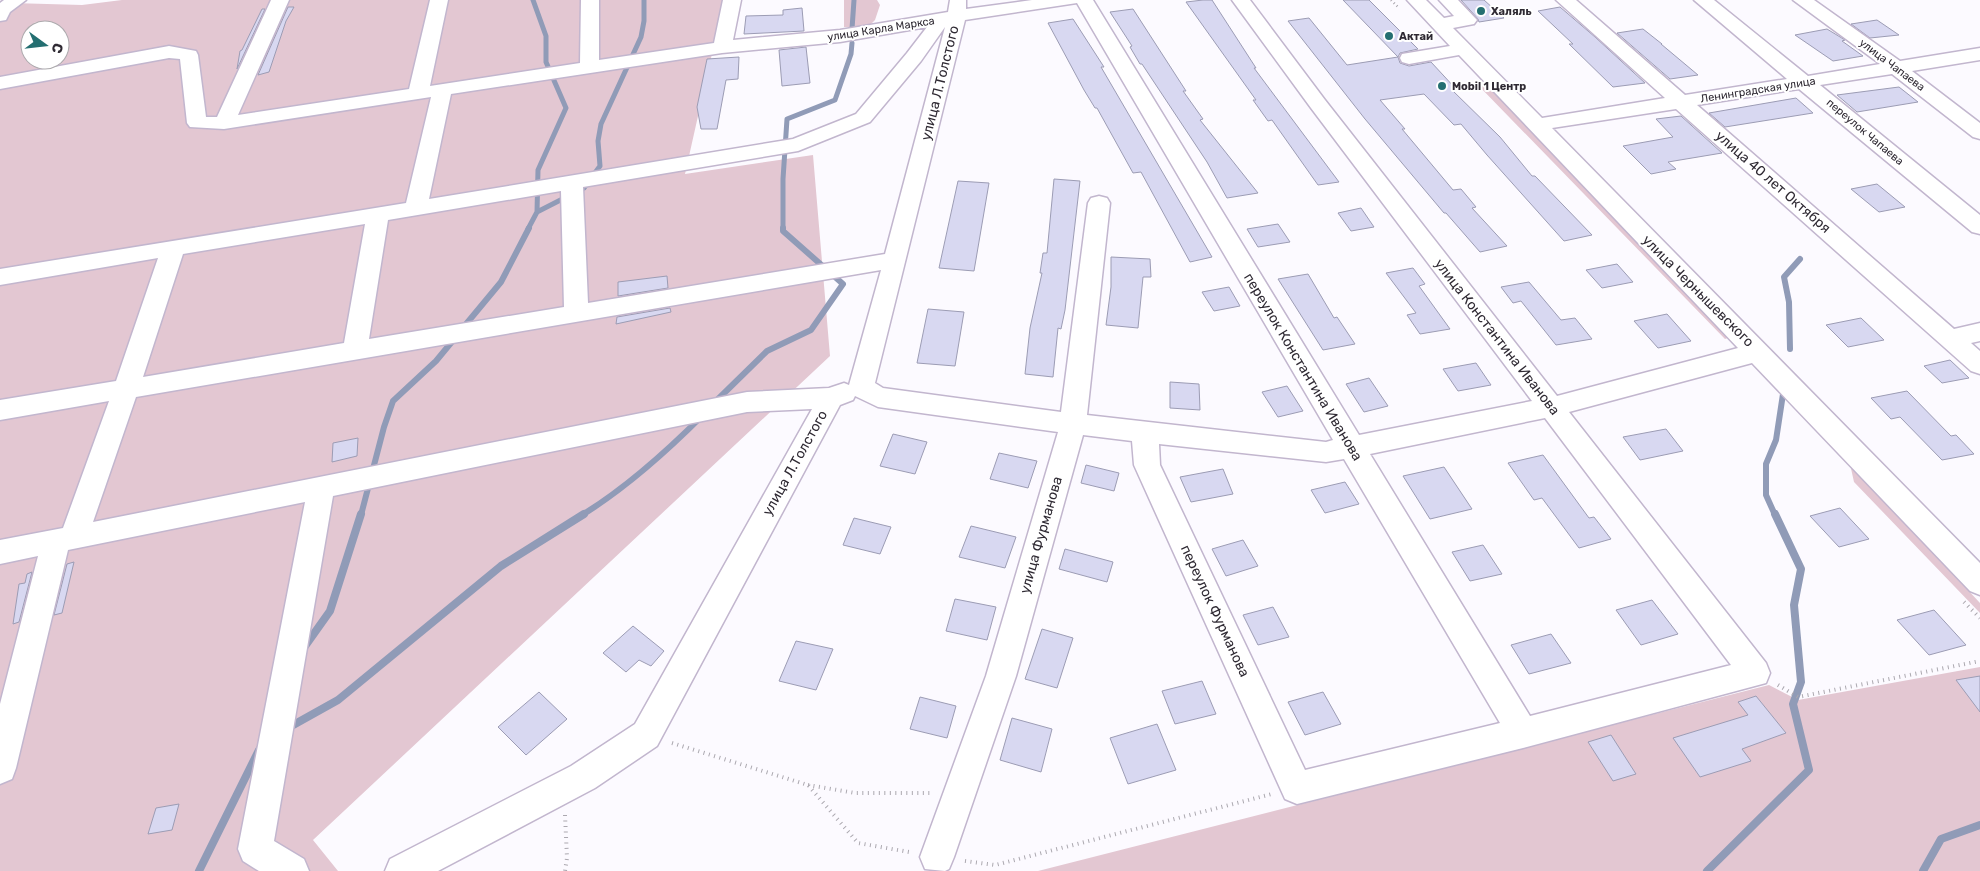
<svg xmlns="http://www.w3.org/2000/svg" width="1980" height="871" font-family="Rubik,sans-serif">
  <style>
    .green { fill: #e3c7d2; fill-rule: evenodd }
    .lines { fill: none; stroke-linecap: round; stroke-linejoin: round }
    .stream-far2 { stroke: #909bb7; stroke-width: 5 }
    .stream-far1 { stroke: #909bb7; stroke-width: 6 }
    .stream { stroke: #909bb7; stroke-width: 8 }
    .building { fill: #d8d8f1; stroke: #9c9cb4 }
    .minor-casing { stroke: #c2b6ce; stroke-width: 3 }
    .path-far1 { stroke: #aba8af; stroke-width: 2.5; stroke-dasharray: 1 3; stroke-linecap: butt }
    .path { stroke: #aba8af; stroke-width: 4; stroke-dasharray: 1 4.5; stroke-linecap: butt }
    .minor { fill: #fff; fill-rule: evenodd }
    .poi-dot { fill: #246f71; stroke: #fff; stroke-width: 2 }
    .labels { text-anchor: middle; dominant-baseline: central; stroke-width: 4; stroke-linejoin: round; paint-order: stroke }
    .far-poi-label { font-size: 11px; font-weight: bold; fill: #2f2a33; stroke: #fff; text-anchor: start }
    .far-street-label { font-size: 11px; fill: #2f2a33; stroke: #fff }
    .street-label { font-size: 14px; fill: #2f2a33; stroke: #fff }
  </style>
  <rect width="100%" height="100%" fill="#fcfaff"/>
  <path class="green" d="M122 0H724L685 174 813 155 830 356 313 840 338 871H0V5L12 3 82 5ZM30 30H60V60H30Z
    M844 0H877L880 5 875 20 868 27H844Z
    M1476 83 1487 85 1729 332 1730 337 1725 339Z
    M1850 464 1980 603V613L1854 482Z
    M1980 667V871H1038L1769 685 1798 700Z"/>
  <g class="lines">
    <path class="stream-far2" d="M852 29 854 0
      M537 212 584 188 600 166 598 141 601 124 641 37 644 21V0
      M528 229 537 212 538 170 566 108 546 62V36L533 0
      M783 229V179L787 119 835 100 851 54 852 43"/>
    <path class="stream-far1" d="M462 329 501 282 529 228
      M1790 349 1789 302 1784 277 1800 259
      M714 403 767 351 811 330 843 284 783 231V228
      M361 515 384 427 393 401 436 361 455 338
      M582 515C626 488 665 453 702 416
      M1775 515 1766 495V464L1776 440 1783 394"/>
    <path class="stream" d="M303 649 330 611 361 514
      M286 729 338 700 501 566 584 514
      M199 871 259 750
      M1707 871 1809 770 1793 704 1801 682 1794 605 1801 569 1775 514
      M1923 871 1941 839 1980 825"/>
  </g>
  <path class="building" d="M1203 0H1212L1256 68H1254L1339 182 1318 185 1272 120 1268 121 1253 100H1256L1186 2Z
    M1343 0H1369L1418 49 1400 53 1398 57 1400 63 1409 66 1431 62 1456 89 1452 90 1500 137 1532 176H1535L1592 235 1564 241 1487 155 1461 124 1454 125 1424 94 1380 100 1405 129H1402L1453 190 1461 189 1476 207 1472 208 1507 246 1480 252 1446 213H1444L1365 119 1288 21 1309 18 1347 65 1398 57Z
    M1461 0H1484L1504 18 1479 22 1478 19Z
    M288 7H294L286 21 269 72 258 75Z
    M1560 7 1595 37 1645 83 1613 87 1569 44H1573L1538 11Z
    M802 8 804 31 744 34 746 16 783 15V10Z
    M262 9H265L237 69 240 51 242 50Z
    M1133 9 1186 91H1183L1203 119 1200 120 1258 193 1227 198 1207 162 1142 64H1140L1130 47 1132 46 1110 12Z
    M1073 19 1104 67H1101L1212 257 1190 262 1141 172 1133 173 1097 108H1095L1084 90 1048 23Z
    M1877 20 1899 35 1870 38 1851 24Z
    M1643 29 1662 44H1661L1698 75 1670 79 1617 33Z
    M1827 29 1845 40 1842 41 1863 56 1833 61 1795 35Z
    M806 47 810 83 782 86 779 50Z
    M739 57 738 79 726 80 717 129H701L697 107 707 59Z
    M1899 87 1918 102 1857 112 1837 95Z
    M1796 98 1813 113 1725 127 1709 113Z
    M1681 116 1722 153 1668 162 1676 169 1651 174 1623 146 1673 137 1656 119Z
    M1054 179 1080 181 1065 310 1061 329 1058 328 1053 377 1025 374 1030 328 1042 273H1040L1043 253H1047Z
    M958 181 989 183 974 271 939 268Z
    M1877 184 1905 207 1879 212 1851 189Z
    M1361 208 1374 227 1351 231 1338 213Z
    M1278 224 1290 242 1258 247 1247 229Z
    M1111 257 1150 259 1151 277H1143L1138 328 1106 325 1111 287Z
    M1617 264 1633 282 1602 288 1586 270Z
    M1413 268 1425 284 1419 286 1450 329 1420 334 1407 315 1416 313 1386 273Z
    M1308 274 1334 318 1337 317 1355 344 1323 350 1278 279Z
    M667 276 668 288 618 296V282Z
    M1529 282 1561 320 1575 318 1592 339 1556 345 1521 301 1513 303 1501 287Z
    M1229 287 1240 306 1214 311 1202 292Z
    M670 308 671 312 616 324 617 317Z
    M928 309 964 312 955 366 917 363Z
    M1667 314 1691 341 1658 348 1634 321Z
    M1861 318 1884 340 1848 347 1826 325Z
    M1950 360 1969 378 1942 383 1924 366Z
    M1476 363 1491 385 1458 391 1443 369Z
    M1369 378 1388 406 1364 412 1346 384Z
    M1170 382 1199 384 1200 410 1170 408Z
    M1287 386 1303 411 1278 417 1262 392Z
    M1907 391 1951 436 1956 435 1974 454 1942 460 1900 417 1891 419 1871 398Z
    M1666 429 1683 451 1640 460 1623 437Z
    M893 434 927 442 915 474 880 466Z
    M358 438 357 456 332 462 333 443Z
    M999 453 1037 461 1028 488 990 479Z
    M1543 455 1589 518 1594 517 1611 539 1579 548 1542 498 1534 500 1508 463Z
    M1086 465 1119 473 1114 491 1081 483Z
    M1444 467 1472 509 1430 519 1403 476Z
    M1223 469 1233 494 1191 502 1180 477Z
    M1345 482 1359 504 1325 513 1311 490Z
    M1840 508 1869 539 1839 547 1810 516Z
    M854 518 891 527 880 554 843 545Z
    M971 526 1016 537 1005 568 959 557Z
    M1243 540 1258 566 1226 576 1212 549Z
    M1483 545 1502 574 1470 581 1452 552Z
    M1065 549 1113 562 1107 582 1059 569Z
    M74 562 62 613 54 615 67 564Z
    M32 572 19 622 13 624 19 584 25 583 27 574Z
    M955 599 996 607 987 640 946 631Z
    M1652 600 1678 634 1641 645 1616 610Z
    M1273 607 1289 637 1258 645 1243 615Z
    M1934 610 1966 645 1929 655 1897 620Z
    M633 626 664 651 651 666 639 660 626 672 603 653Z
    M1042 629 1073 638 1057 688 1025 679Z
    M1551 634 1571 663 1529 674 1511 645Z
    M796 641 833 649 816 690 779 681Z
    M1980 676V712L1956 680Z
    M1202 681 1216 714 1175 724 1162 691Z
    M539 692 567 719 526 755 498 727Z
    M1323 692 1341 724 1305 735 1288 702Z
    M1756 696 1786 733 1742 749 1751 761 1700 777 1673 738 1748 715 1738 702Z
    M920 697 956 706 947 738 910 729Z
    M1012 718 1052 729 1041 772 1000 760Z
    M1157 724 1176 770 1128 784 1110 738Z
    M1611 735 1636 774 1613 781 1588 742Z
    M179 804 172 830 148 834 156 808Z"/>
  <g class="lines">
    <g class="minor-casing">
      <path id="minor" d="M4 0H26L10 12 6 20 0 21V3Z
        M271 0H289L238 115 409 89 430 0H448L430 86 580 63 581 0H599V60L714 43 723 0H741L733 40 840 30 948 12 950 0H966V9L1032 0H1093L1359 435 1532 401 1311 108 1232 0H1250L1325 100 1557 396 1738 348 1459 55 1409 64 1402 62 1400 58 1402 54 1450 46 1407 0H1426L1444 18 1454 16 1439 0H1458L1477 20 1474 24 1453 28 1542 118 1665 98 1556 0H1576L1685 95 1787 79 1694 0H1714L1808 76 1880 64 1793 0H1814L1900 61 1980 48V60L1912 71 1980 123V139L1973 137 1892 74 1820 85 1980 215V234L1972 232 1799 89 1697 105 1954 329 1980 323V341L1971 343 1980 351V374L1971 371 1676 109 1552 128 1980 563V595L1970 591 1752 363 1569 412 1766 663 1770 673 1766 683 1523 748 1297 804 1285 799 1134 465 1132 441 1083 435 1016 676 954 857 949 869 945 871 925 869 920 857 986 676 1058 432 878 407 855 396 853 400 840 405 657 746 595 788 438 871H385L390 859 571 766 635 724 812 409 747 412 333 496 274 841 304 859 309 871H259L243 861 238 849 305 502 68 550 16 768 12 779 0 784V704L38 556 0 564V540L63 528 109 401 0 420V400L116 381 158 258 0 285V269L406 203 431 97 224 129 190 127 187 123 180 59 169 58 0 89V77L169 46 196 51 198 55 206 117H217ZM1077 3 1333 440 1326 442 1087 415 1110 203 1107 198 1099 196 1091 198 1088 203 1061 412 883 388 875 383 965 20ZM927 27 907 53 856 114 793 139 429 199 451 94 722 53 840 42ZM945 27 885 254 588 303 583 187 798 151 870 122 921 61ZM561 191 564 307 369 339 388 220ZM365 224 344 343 143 377 183 254ZM881 270 849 385 844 383 829 388 747 392 93 522 136 397ZM1545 418 1731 665 1530 716 1370 454ZM1159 444 1326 462 1344 459 1500 723 1305 770 1160 465Z"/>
    </g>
    <path class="path-far1" d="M1391 0 1398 7"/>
    <path class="path" d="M1964 602 1980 618
      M1778 685 1798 697 1980 661
      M672 743 808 785 858 843 909 852
      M808 785 855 793H931
      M565 815 567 858 565 871
      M965 861 995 865 1272 794"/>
    <use href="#minor" class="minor"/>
  </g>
  <g class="poi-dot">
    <circle cx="1481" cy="11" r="5"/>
    <circle cx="1389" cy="36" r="5"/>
    <circle cx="1442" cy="86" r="5"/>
  </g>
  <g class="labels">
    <g class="far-poi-label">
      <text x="1491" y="11">Халяль</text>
      <text x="1399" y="36">Актай</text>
      <text x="1452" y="86">Mobil 1 Центр</text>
    </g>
    <g class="far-street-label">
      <text transform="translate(881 29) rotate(-9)">улица Карла Маркса</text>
      <text transform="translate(1892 65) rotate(37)">улица Чапаева</text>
      <text transform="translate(1758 90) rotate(-9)">Ленинградская улица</text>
      <text transform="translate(1865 132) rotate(40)">переулок Чапаева</text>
    </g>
    <g class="street-label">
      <text transform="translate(940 83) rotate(-76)">улица Л.Толстого</text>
      <text transform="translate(1773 182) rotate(41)">улица 40 лет Октября</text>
      <text transform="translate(1698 291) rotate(45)">улица Чернышевского</text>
      <text transform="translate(1497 337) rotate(52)">улица Константина Иванова</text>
      <text transform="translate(1303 367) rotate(59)">переулок Константина Иванова</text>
      <text transform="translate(795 463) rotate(-61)">улица Л.Толстого</text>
      <text transform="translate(1041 535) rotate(-74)">улица Фурманова</text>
      <text transform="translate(1215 611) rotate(65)">переулок Фурманова</text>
    </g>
  </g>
  <g transform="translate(45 45) rotate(105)"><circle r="24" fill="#ffffff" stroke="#acaaad"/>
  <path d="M0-4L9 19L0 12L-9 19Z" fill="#246f71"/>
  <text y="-8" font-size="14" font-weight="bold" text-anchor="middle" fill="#2f2a33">С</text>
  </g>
</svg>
